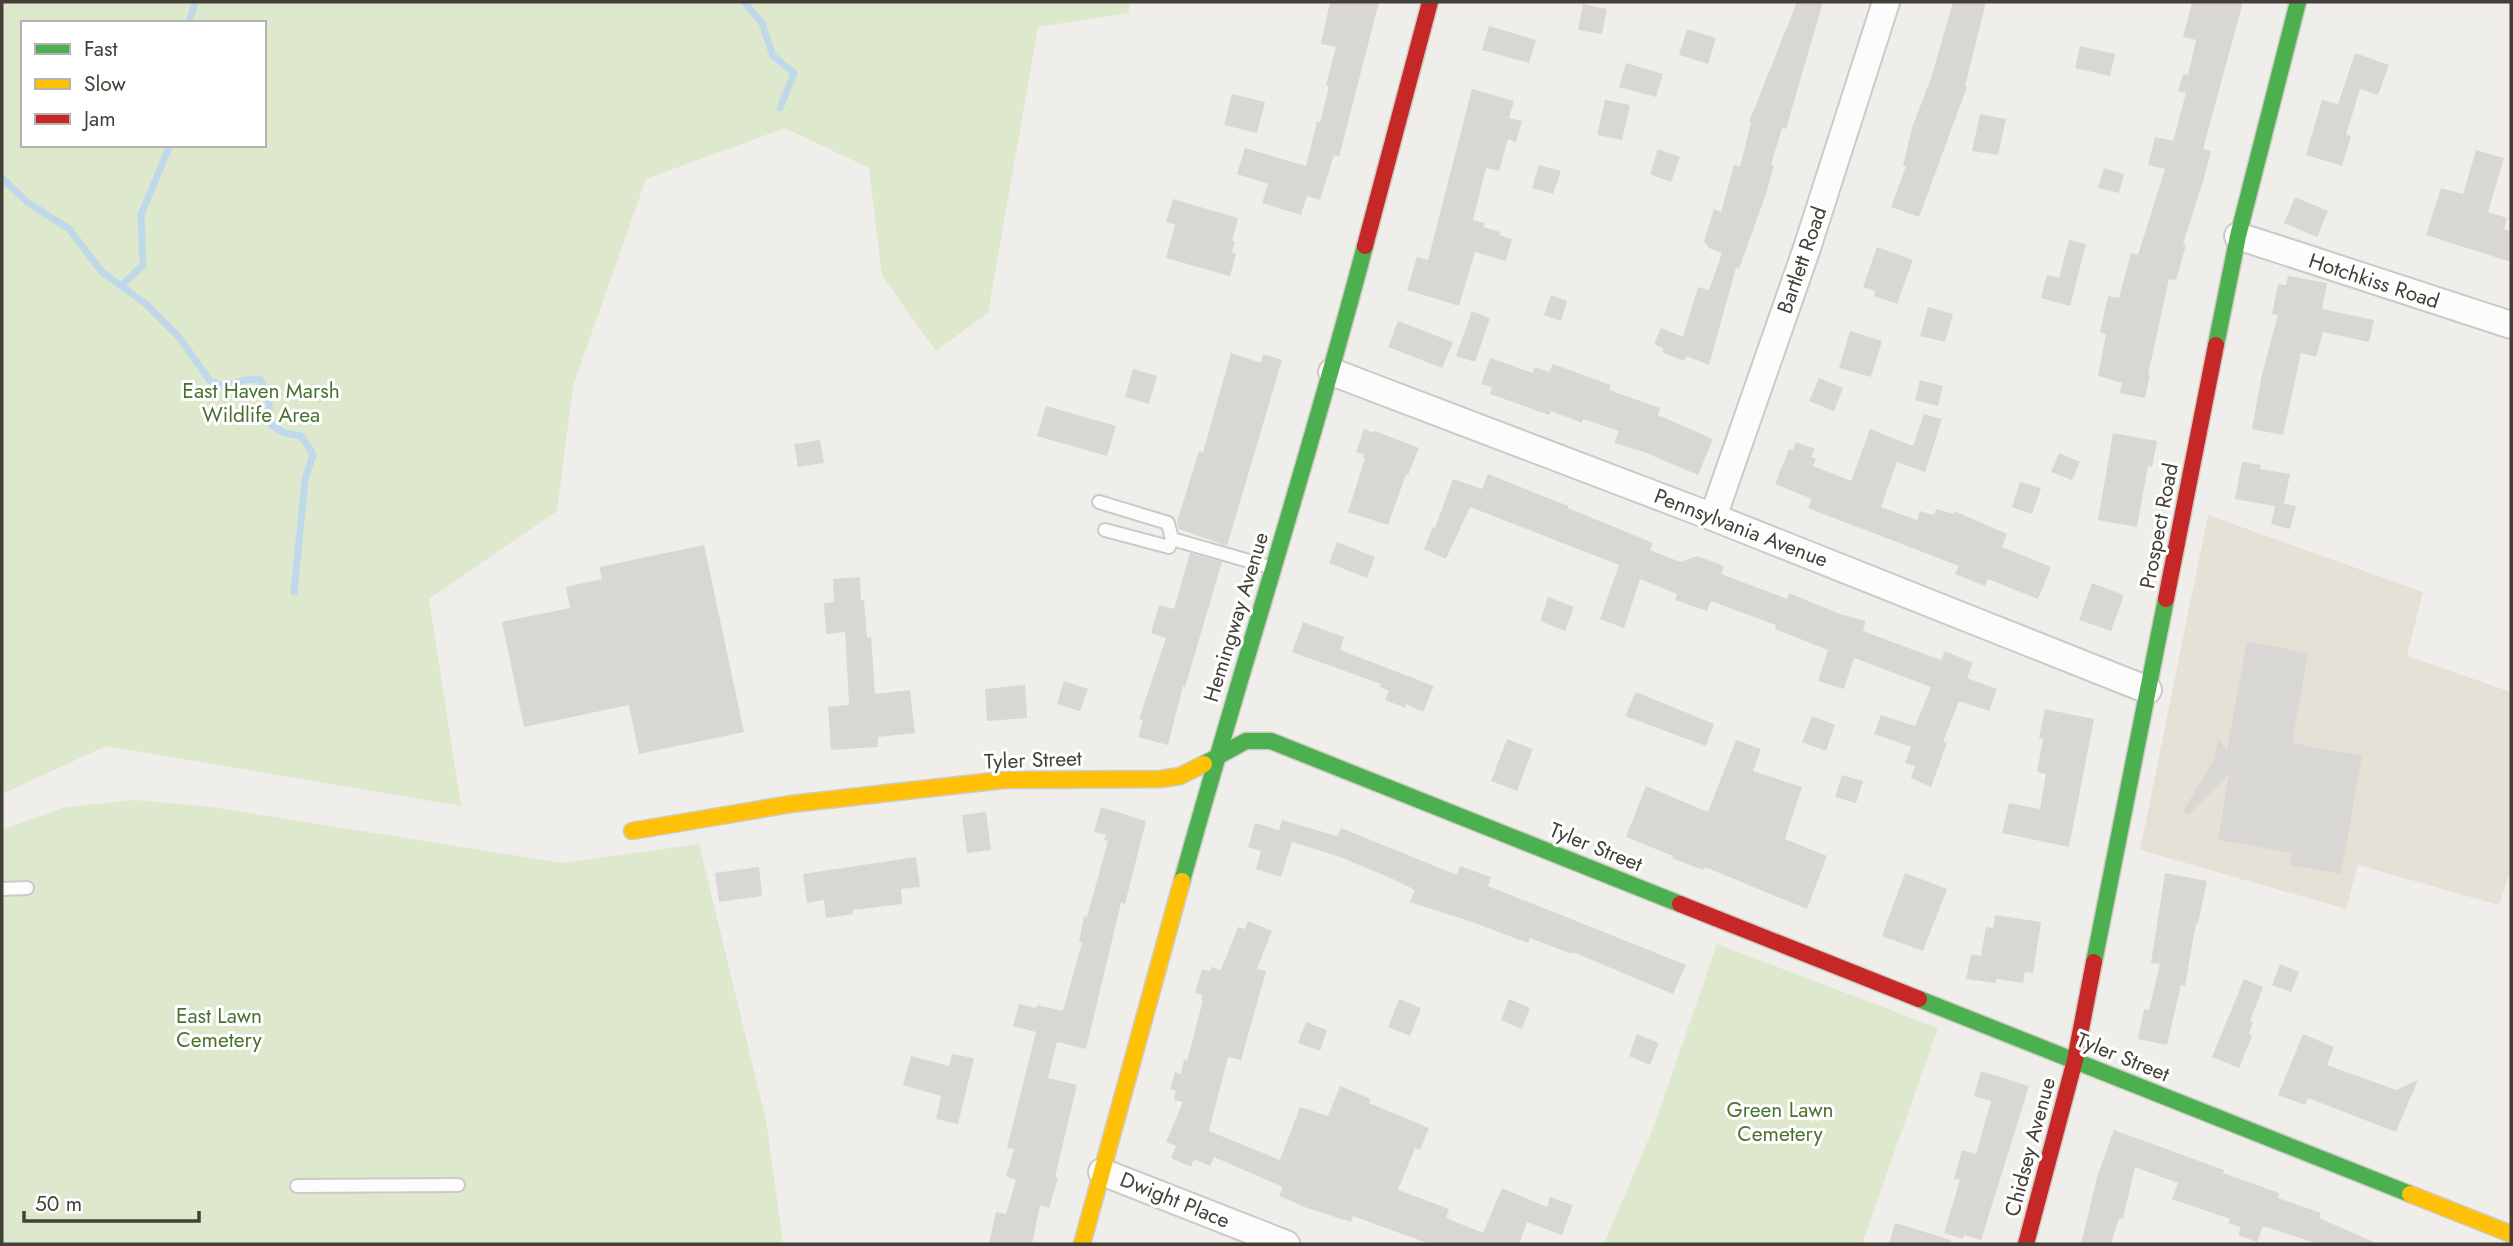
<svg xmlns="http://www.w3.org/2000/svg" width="2513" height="1246" font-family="Jost,sans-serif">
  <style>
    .education { fill: #e6e1d6 }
    .green { fill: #dee8cc; fill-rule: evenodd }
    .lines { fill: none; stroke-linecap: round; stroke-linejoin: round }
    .stream { stroke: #bfd9ea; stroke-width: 7 }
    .building { fill: #d9d7d3 }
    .lane-casing { stroke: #cccac6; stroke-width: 16 }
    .street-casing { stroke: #cccac6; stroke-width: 30 }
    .fast-casing { stroke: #cecbc2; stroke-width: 19 }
    .slow-casing { stroke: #cecbc2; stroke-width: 19 }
    .jam-casing { stroke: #cecbc2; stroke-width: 19 }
    .lane { stroke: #fdfcfc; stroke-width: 12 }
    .street { stroke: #fdfcfc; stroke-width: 26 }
    .fast { stroke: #4caf50; stroke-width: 16 }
    .slow { stroke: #ffc107; stroke-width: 16 }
    .jam { stroke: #c62828; stroke-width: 16 }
    .labels { text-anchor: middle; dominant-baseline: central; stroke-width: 6; stroke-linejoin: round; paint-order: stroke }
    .street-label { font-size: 21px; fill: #454037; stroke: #fff }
    .park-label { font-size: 21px; fill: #497230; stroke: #fff }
  </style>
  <rect width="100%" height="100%" fill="#f0eeea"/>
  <path class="education" d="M2208 515 2423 592 2407 656 2511 692V868L2499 905 2358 865 2346 909 2140 850Z"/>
  <path class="green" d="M2 2H1131L1128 13 1038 27 988 313 936 351 882 276 869 168 785 128 646 179 573 386 557 511 429 599 461 806 106 746 2 794ZM23 23H264V145H23Z
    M135 800 212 807 562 863 699 844 766 1120 783 1244H2V830L65 807Z
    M1717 944 1938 1028 1862 1244H1604L1654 1126Z"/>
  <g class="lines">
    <path class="stream" d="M744 2 762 23 773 56 794 73 780 108
      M189 23 195 2
      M2 178 27 202 69 229 102 272 146 304 179 337 210 381 225 387 245 380 260 379 268 396 271 425 285 433 301 436 313 454 305 480 294 592
      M121 286 143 265 141 215 170 145"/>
  </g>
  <path class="building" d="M1330 2H1379L1339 157 1334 155 1320 200 1307 196 1301 215 1262 203 1268 184 1237 174 1245 148 1306 166 1317 122H1320L1329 87 1326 85 1336 47 1321 44Z
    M1797 2H1823L1786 129 1782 128 1771 165H1774L1766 194 1739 269 1736 268 1709 365 1686 356 1684 361 1662 352 1664 349 1654 344 1661 328 1683 337 1698 287 1709 290 1722 253 1709 248 1704 241 1714 209 1721 212 1734 165 1740 167 1751 123 1749 122Z
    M1953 2H1986L1965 86 1967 87 1919 217 1891 207 1906 166H1903L1912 128 1932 75Z
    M2192 2H2243L2203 149 2211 151 2204 178 2183 244 2186 245 2176 280 2169 279 2148 375H2150L2145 398 2120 393 2122 383 2098 376 2106 334 2100 332 2108 296 2119 298 2131 253 2138 255 2165 169 2148 165 2155 137 2173 141 2186 93 2178 91 2183 74 2188 75 2196 40 2183 37Z
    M1583 4 1607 9 1602 34 1578 30Z
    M1489 26 1536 40 1529 63 1482 50Z
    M1687 29 1716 38 1708 64 1679 55Z
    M2080 46 2115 54 2110 76 2075 68Z
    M2355 53 2389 65 2378 95 2360 89 2346 135 2351 136 2342 166 2306 155 2322 100 2338 104Z
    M1626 63 1663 74 1656 97 1619 87Z
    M1472 89 1514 101 1509 118 1522 121 1516 142 1508 139 1499 171 1486 168 1473 220 1484 223 1483 227 1500 232 1499 235 1512 239 1506 261 1475 252 1459 306 1407 290 1417 257 1428 260Z
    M1232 94 1265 102 1257 133 1224 125Z
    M1605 100 1630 105 1622 140 1597 135Z
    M1980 114 2006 119 1998 155 1972 151Z
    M1658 149 1680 157 1671 182 1650 174Z
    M2476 150 2504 158 2488 212 2507 218 2504 229 2511 232V262L2426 235 2441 188 2463 194Z
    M1539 165 1561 171 1553 194 1532 188Z
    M2104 168 2124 174 2119 193 2098 188Z
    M2295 197 2328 211 2317 237 2284 223Z
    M1173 199 1238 218 1232 241 1235 242 1232 252 1236 254 1230 276 1166 258 1175 225 1166 222Z
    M2069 240 2086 244 2070 306 2041 298 2047 275 2059 278Z
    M1877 247 1913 260 1897 304 1874 296 1875 291 1863 287Z
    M2288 276 2327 283 2322 309 2374 320 2369 342 2323 332 2316 357 2301 353 2283 435 2252 429 2262 374 2278 315 2272 314 2278 284 2286 285Z
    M1551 295 1567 301 1561 321 1544 315Z
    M1928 307 1953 314 1945 342 1920 336Z
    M1472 311 1490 318 1475 362 1456 356Z
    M1398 321 1453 342 1442 368 1388 347Z
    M1850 331 1882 341 1871 377 1839 368Z
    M1231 353 1261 363 1263 354 1282 360 1227 546 1179 529 1177 522 1199 451 1203 452Z
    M1490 358 1533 373 1535 367 1549 372 1553 364 1611 385 1609 390 1660 408 1658 415 1713 439 1698 475 1644 452 1614 443 1619 431 1583 419 1582 423 1551 411 1549 415 1490 394 1492 387 1481 384Z
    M1133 369 1157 376 1149 404 1125 397Z
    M1819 378 1843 388 1834 411 1809 401Z
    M1920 380 1943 386 1938 406 1915 400Z
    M1046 406 1116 426 1107 456 1037 436Z
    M1924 414 1942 419 1925 472 1897 462 1881 507 1917 520 1920 511 1934 515 1936 509 1953 514 1954 511 2007 534 2002 547 2051 567 2038 599 1988 579 1985 586 1955 574 1959 566 1808 508 1812 499 1775 484 1789 449 1793 450 1796 442 1815 449 1811 457 1816 459 1813 466 1851 481 1870 429 1913 446Z
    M1364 429 1372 432 1375 431 1419 448 1408 475 1406 474 1388 525 1348 512 1365 458H1363L1364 454 1356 452Z
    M2113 433 2157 441 2152 467 2148 466 2137 527 2098 520Z
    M820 440 824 463 798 467 794 444Z
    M2059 453 2080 462 2072 480 2051 472Z
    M2242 462 2261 465 2260 469 2290 474 2284 504 2296 506 2290 529 2271 524 2275 506 2235 499Z
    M1488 474 1568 506V508L1653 543 1650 550 1680 562 1697 556 1724 566 1721 574 1787 599 1789 593 1840 614 1866 621 1863 631 1941 660 1945 651 1973 663 1967 678 1997 689 1989 711 1959 701 1943 742 1947 743 1931 787 1911 778 1915 766 1905 763 1911 747 1874 734 1881 715 1915 726 1931 687 1854 658 1844 689 1818 681 1828 650 1775 629 1776 625 1711 601 1707 611 1675 600 1677 594 1640 579 1624 628 1600 619 1619 565 1470 507 1446 559 1424 549 1433 527 1435 528 1453 479 1482 489Z
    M2020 482 2041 488 2032 514 2012 507Z
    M1337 542 1375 557 1367 578 1329 563Z
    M704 545 744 732 639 754 629 705 524 727 502 622 570 608 566 587 602 579 599 567Z
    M1190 553 1222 562 1185 687 1183 686 1168 745 1138 737 1143 720 1139 719 1166 638 1151 633 1159 605 1174 609Z
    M860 577 861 600H864L867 638 871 637 875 694 910 690 915 733 878 737V747L831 750 828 707 849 705 845 632 826 634 824 603 834 602 833 579Z
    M2092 583 2124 595 2111 631 2079 620Z
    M1548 597 1574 607 1565 631 1540 621Z
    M1303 622 1344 637 1340 650 1434 686 1423 712 1406 704 1405 708 1385 700 1389 691 1380 687 1381 684 1292 652Z
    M2247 641 2308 653 2292 743 2362 756 2341 874 2290 865 2292 853 2218 840 2229 774 2188 815 2183 811 2215 758 2218 739 2227 750Z
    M1064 681 1088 689 1080 711 1057 704Z
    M1025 685 1027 718 987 721 985 689Z
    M1636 692 1714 724 1706 746 1625 716Z
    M2045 709 2094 719 2069 847 2002 833 2009 803 2040 809 2046 774 2037 772 2043 739 2039 738Z
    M1812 716 1835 725 1826 751 1802 742Z
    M1507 739 1533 749 1517 791 1491 781Z
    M1736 740 1761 749 1753 771 1802 787 1785 839 1827 856 1807 909 1705 867 1703 870 1672 858 1673 856 1626 837 1646 786 1708 812Z
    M1842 775 1863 781 1856 803 1835 797Z
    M1101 807 1146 821 1125 904 1121 903 1086 1049 1057 1042 1048 1078 1077 1085 1055 1177 1058 1178 1049 1208 1040 1205 1032 1244H989L996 1212 1006 1214 1016 1180 1006 1176 1014 1149 1007 1148 1036 1032 1013 1026 1019 1004 1036 1008 1037 1005 1063 1011 1082 943 1079 942 1084 916 1087 917 1108 841 1104 840 1106 835 1094 832Z
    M986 812 991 850 967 853 962 815Z
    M1282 820 1337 836 1341 828 1457 875 1460 866 1491 877 1488 886 1686 965 1673 994 1573 952 1572 954 1530 938 1528 943 1472 922 1410 902 1415 890 1393 879 1340 857 1292 842 1281 877 1256 869 1261 851 1248 847 1255 823 1279 830Z
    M916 857 920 887 901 889 902 904 853 910V914L826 918 824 900 807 903 803 874Z
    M759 867 762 896 719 902 715 873Z
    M1905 873 1947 889 1923 951 1882 936Z
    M2165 873 2207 881 2198 924 2196 923 2185 986 2181 985 2167 1045 2138 1039 2144 1009 2149 1010 2160 964 2151 963Z
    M1995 915 2041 922 2033 973 2025 972 2023 983 1996 979V983L1966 979 1971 954 1981 956 1986 927 1993 928Z
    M1248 921 1272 931 1257 969 1266 971 1241 1060 1228 1057 1209 1131 1280 1160 1300 1107 1328 1116 1340 1086 1371 1099 1369 1103 1429 1128 1420 1150 1415 1148 1398 1190 1449 1209 1446 1218 1483 1233 1502 1188 1547 1207 1550 1197 1573 1205 1562 1235 1527 1222 1519 1244H1430L1353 1216 1351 1222 1307 1208 1279 1196 1283 1187 1214 1157 1210 1166 1194 1159 1191 1167 1171 1158 1176 1146 1166 1142 1183 1102 1174 1100 1176 1091 1170 1089 1175 1072 1181 1074 1184 1060 1187 1061 1203 1000H1201L1203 995 1195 993 1202 969 1210 971 1211 967 1221 970 1238 927 1245 929Z
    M2280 964 2299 972 2291 992 2272 985Z
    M2244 979 2263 987 2250 1021 2253 1023 2249 1034 2252 1036 2239 1068 2212 1057Z
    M1399 999 1421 1008 1410 1036 1388 1027Z
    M1509 999 1530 1008 1522 1029 1501 1020Z
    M1306 1022 1327 1030 1320 1051 1298 1043Z
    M1637 1034 1659 1043 1650 1065 1629 1056Z
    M2303 1034 2334 1047 2327 1065 2396 1090 2418 1080 2396 1132 2308 1098 2305 1105 2278 1095Z
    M952 1054 974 1058 958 1124 936 1119 941 1096 903 1085 911 1056 949 1066Z
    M1981 1071 2029 1086 1981 1240 1964 1235 1963 1239 1944 1233 1960 1180 1954 1179 1962 1150 1976 1154 1991 1101 1974 1096Z
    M2114 1130 2224 1170 2223 1173 2279 1193 2278 1198 2321 1213 2319 1218 2378 1244H2318L2263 1226 2257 1242 2238 1235 2241 1227 2228 1223 2230 1219 2172 1199 2178 1183 2135 1167 2123 1219 2119 1218 2111 1244H2081L2098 1174Z
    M1895 1223 1951 1240 1950 1244H1889Z"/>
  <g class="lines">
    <g class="lane-casing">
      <path id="lane" d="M1099 502 1168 523 1172 539
        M1105 530 1169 547 1172 539 1270 567
        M2 889 27 888
        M297 1186 458 1185"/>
    </g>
    <g class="street-casing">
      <path id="street" d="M2238 236 2511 325
        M1332 372 1713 517 2148 690
        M1713 517 1807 248 1886 2
        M1102 1172 1286 1244"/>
    </g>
    <g class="fast-casing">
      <path id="fast" d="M2216 345 2238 236 2298 2
        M1204 764 1246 741H1271L1680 904
        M1182 881C1241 669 1309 459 1365 246
        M2094 962 2166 599
        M1919 999 2410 1194"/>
    </g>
    <g class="slow-casing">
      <path id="slow" d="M632 831 791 804 1003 780 1161 779 1180 776 1204 764
        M2410 1194 2511 1234
        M1082 1244 1182 881"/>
    </g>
    <g class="jam-casing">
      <path id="jam" d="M1365 246 1430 2
        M2166 599 2216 345
        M1680 904 1919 999
        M2026 1244 2075 1060 2094 962"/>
    </g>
    <use href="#lane" class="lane"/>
    <use href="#street" class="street"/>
    <use href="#fast" class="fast"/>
    <use href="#slow" class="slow"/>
    <use href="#jam" class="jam"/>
  </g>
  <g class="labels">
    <g class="street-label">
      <text transform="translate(1802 260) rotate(-71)">Bartlett Road</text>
      <text transform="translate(2374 281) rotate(18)">Hotchkiss Road</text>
      <text transform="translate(2159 526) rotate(-79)">Prospect Road</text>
      <text transform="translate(1741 528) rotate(21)">Pennsylvania Avenue</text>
      <text transform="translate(1236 617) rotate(-73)">Hemingway Avenue</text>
      <text transform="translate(1033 760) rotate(-2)">Tyler Street</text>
      <text transform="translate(1596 847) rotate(22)">Tyler Street</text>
      <text transform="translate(2123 1057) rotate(22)">Tyler Street</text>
      <text transform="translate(2030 1147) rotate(-75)">Chidsey Avenue</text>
      <text transform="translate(1175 1200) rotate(22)">Dwight Place</text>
    </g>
    <g class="park-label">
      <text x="261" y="391">East Haven Marsh<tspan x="261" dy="24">Wildlife Area</tspan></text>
      <text x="219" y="1016">East Lawn<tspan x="219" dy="24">Cemetery</tspan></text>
      <text x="1780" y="1110">Green Lawn<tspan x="1780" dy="24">Cemetery</tspan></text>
    </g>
  </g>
  <rect width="2513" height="1246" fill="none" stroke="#454037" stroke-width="7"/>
  <rect x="21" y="21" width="245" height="126" fill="#ffffff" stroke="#b5b3af" stroke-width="2"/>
  <rect x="35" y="44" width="35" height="10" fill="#4caf50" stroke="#b5b3af" stroke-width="2"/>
  <text x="84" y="56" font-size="21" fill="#454037">Fast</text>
  <rect x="35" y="79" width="35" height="10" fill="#ffc107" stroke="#b5b3af" stroke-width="2"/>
  <text x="84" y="91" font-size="21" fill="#454037">Slow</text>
  <rect x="35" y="114" width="35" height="10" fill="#c62828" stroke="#b5b3af" stroke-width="2"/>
  <text x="84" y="126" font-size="21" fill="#454037">Jam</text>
  <path d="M24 1211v10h175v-10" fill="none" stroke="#454037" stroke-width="3.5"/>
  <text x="35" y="1211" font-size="21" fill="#454037" stroke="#ffffff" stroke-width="5" paint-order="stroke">50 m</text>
</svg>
